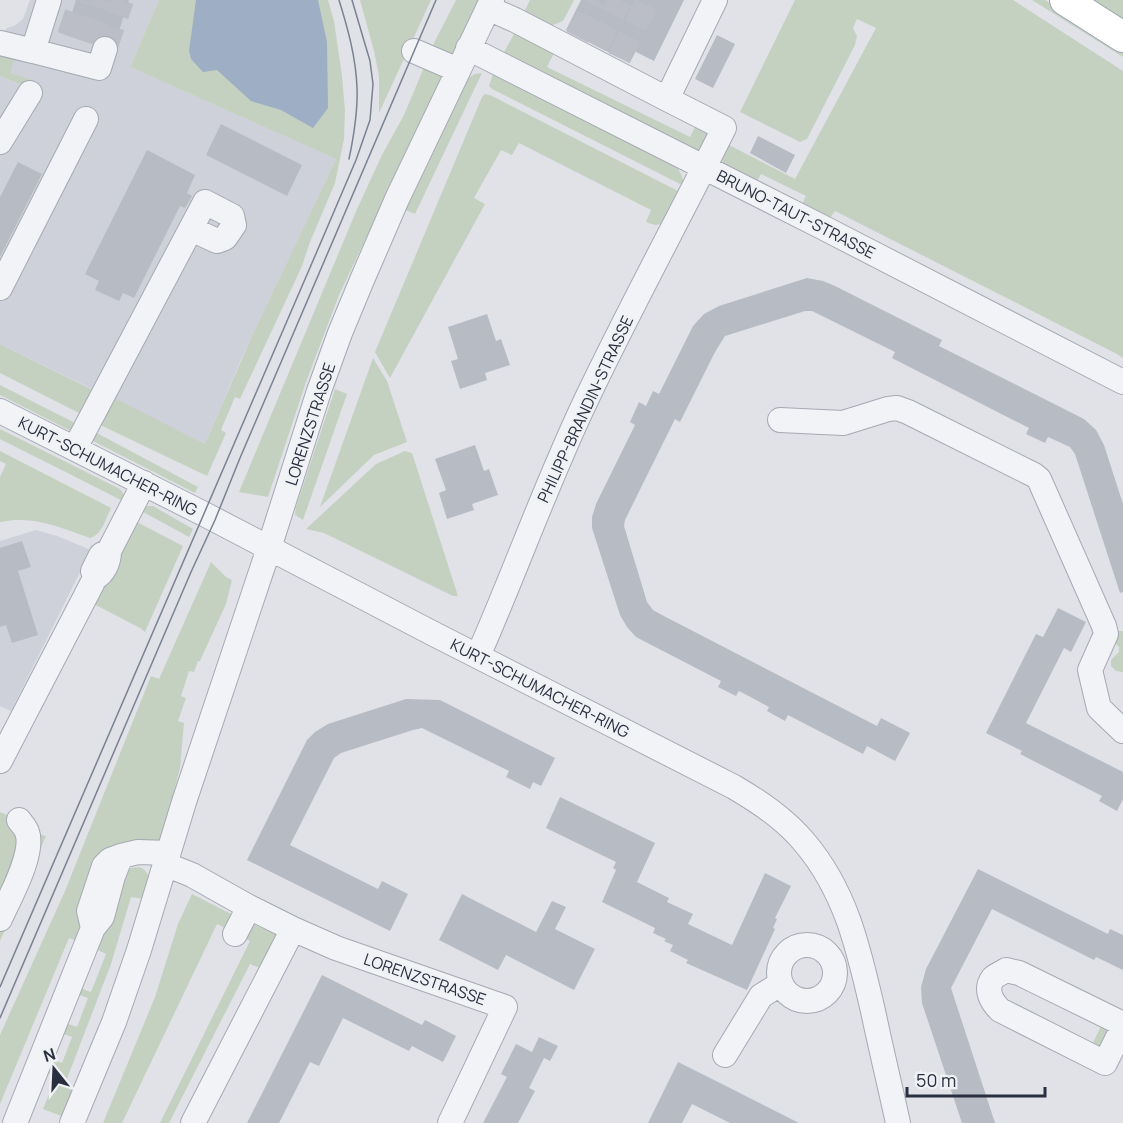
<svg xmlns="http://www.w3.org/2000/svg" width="1123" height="1123" font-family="Manrope,sans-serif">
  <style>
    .built { fill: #ced1d9 }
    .green { fill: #c4d1c1 }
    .water { fill: #9daec5 }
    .building { fill: #b7bbc4 }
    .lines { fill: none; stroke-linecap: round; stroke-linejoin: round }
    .minor-tunnel { stroke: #bbbec6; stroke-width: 24; stroke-dasharray: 24 12; stroke-linecap: butt }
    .minor-casing { stroke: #a5a9b2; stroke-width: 26 }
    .major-casing { stroke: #a0a6b3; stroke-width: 32 }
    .minor { stroke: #f2f3f6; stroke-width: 24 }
    .major { stroke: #fff; stroke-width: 30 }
    .tram { stroke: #7a8190; stroke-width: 1.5 }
    .labels { text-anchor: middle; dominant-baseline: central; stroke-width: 4.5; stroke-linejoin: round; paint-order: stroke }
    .street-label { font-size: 16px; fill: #292f3e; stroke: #eff1f5 }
  </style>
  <rect width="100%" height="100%" fill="#e0e2e8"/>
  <path class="built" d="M30 0H159L130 67 336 159 243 355 205 444 0 344V76L28 88 32 81 10 73 0 39 7 28 16 25 23 19Z
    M36 530 57 536 91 550 11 711 0 706V541Z"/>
  <path class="green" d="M159 0H328L334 21 342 76 345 111 344 139 335 183 310 242 302 266 240 399 235 397 221 430 226 433 207 476 94 422 108 395 205 444 251 338 336 159 130 67Z
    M360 0H431L379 113V76L374 51Z
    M456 0H479L339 295 306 382 268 497 239 492 357 209 382 155 404 115 435 41Z
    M530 0H574L563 21 550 26 523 14Z
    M795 0H1013L1123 71V358L1117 354 835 211 828 221 800 208 806 196 761 174 755 185 724 166 721 156 725 143 795 179 876 28 857 19 853 28 857 36 855 45 807 139 800 142 740 112Z
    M1032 0H1045L1123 49V57Z
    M1082 0H1123V26Z
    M515 32 555 51 547 67 690 137 696 125 707 131 710 137 705 149 697 152 502 56Z
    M0 53 15 57 10 73 32 80 29 88 0 76Z
    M482 73 415 214 403 209 468 78 475 74Z
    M493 74 677 167 682 176 684 186 492 89 489 86Z
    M485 94 490 95 682 193C674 209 669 233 646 222L651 210 519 143 512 155 501 150 474 198 485 204 390 378 375 352 482 97Z
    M0 344 95 391 83 415 0 373Z
    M373 358 387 381 407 442 374 455 320 507Z
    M0 385 79 425 71 431 0 395Z
    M335 389 347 394 303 520 295 515 296 507Z
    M0 429 120 489 123 493V501L0 439Z
    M93 431 198 487 195 493 93 441Z
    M0 451 111 508C106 518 102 535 90 538 59 527 33 515 0 522V477L6 464 0 461Z
    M405 451 412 453 458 596H453L324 533 306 529 376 464Z
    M147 506H153L193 529 189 537 143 512Z
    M133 520 183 546 145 632 140 628 92 603Z
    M211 562 226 577 232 580 226 604 200 661H198L194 672 189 671 181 696 186 698 178 721 184 723 180 768 162 838 158 842 119 851 79 942 69 938 0 1104V1035L65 891 151 676 159 679Z
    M1114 631H1123V672L1116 671 1111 666V660L1119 652V647L1113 641Z
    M0 812 19 820 27 832 46 836 0 941Z
    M139 867C155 873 147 887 143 899L131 897 111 964 65 1084 76 1089 64 1117 43 1109 56 1077 45 1072 51 1059 62 1063 72 1037 61 1033 65 1023 77 1027 88 998 77 994 80 988 91 992 106 954 96 949 124 874 131 868Z
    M192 894 235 916 229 930 217 924 122 1123H103L155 997 178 924Z
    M251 923 279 936 260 968 250 964 169 1123H160L250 941 242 937Z
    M1102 1024 1106 1027 1109 1032 1104 1044 1098 1048 1091 1047Z"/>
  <path class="water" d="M196 0H318L327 42 328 108 313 128 281 110 251 101 217 70 203 72 191 59 189 51Z"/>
  <path class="building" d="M76 0H129L116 40 110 36 103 35 96 38 92 44 65 35Z
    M581 0H684L654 61 632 50 626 61 566 30Z
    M717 35 735 44 713 88 695 79Z
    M221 124 302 165 287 196 206 155Z
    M758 136 795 155 786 173 750 153Z
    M147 150 195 175 187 193 192 196 185 208 180 206 134 298 123 293 119 301 95 290 99 281 85 274Z
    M18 162 42 174 0 257V197Z
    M807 278 823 281 835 286 942 340 939 346 1084 419 1096 430 1104 445 1123 504V592L1120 593 1075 454 1070 447 1048 437 1045 443 1026 434 1029 428 892 358 895 352 812 311H805L725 336 715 352 680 422 675 419 625 520 624 526 647 602 653 610 660 614 877 726 881 718 910 733 895 761 867 746 863 754 788 715 785 721 767 711 769 707 739 691 736 696 718 687 721 681 636 637 627 627 620 615 592 528V517L596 504 635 425 630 422 639 402 646 406 653 391 659 394 693 326 704 314 719 306Z
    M487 314 496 341 501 339 510 365 485 373 487 380 460 389 451 361 458 359 448 327Z
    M475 445 484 471 489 469 498 495 472 504 474 510 447 519 439 493 446 490 435 459Z
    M22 541 31 567 18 571 38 635 12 643 6 625 0 627V548Z
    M1058 608 1086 622 1071 652 1064 648 1026 723 1123 772V799L1117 811 1099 801 1102 796 1020 754 1022 751 986 733 1036 634 1043 637Z
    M406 699 440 700 555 758 541 786 533 782 530 789 506 777 509 771 422 728 413 730 341 753 334 758 290 845 378 889 382 881 408 894 390 931 247 860 307 740 315 732 328 724Z
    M560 797 655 843 637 882 669 898 667 902 693 914 688 924 732 945 765 873 791 886 775 918 777 919 773 928 775 929 747 990 686 963 688 960 670 951 673 945 664 941 666 939 653 933 655 928 602 902 616 870 613 868 616 862 546 828Z
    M978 869 1108 934 1110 929 1123 935V970L1096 957 1094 960 992 909 951 988 995 1123H962L922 1003 921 987 926 969Z
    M462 894 536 932 552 901 566 907 555 929 595 949 574 990 506 955 498 970 439 940Z
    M322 975 422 1025 425 1020 456 1036 443 1062 412 1046 409 1051 343 1018 319 1066 310 1062 279 1123H247Z
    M539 1037 558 1046 550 1061 544 1058 529 1088 535 1091 518 1123H483L507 1077 501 1074 516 1044 532 1052Z
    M678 1062 724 1085 799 1123H730L692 1104 682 1123H648Z"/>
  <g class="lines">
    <path class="minor-tunnel" d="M69 36 81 0
      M577 37 596 0
      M87 42 102 0
      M596 46 620 0
      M105 49 122 0
      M619 58 648 0"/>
    <g class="minor-casing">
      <path id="minor" d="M488 8 515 20 667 99 715 0
        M0 43 33 51 49 0
        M468 48 824 228 1123 382
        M33 51 99 68 105 49
        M414 51 458 70
        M0 142 30 93
        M0 288 86 119
        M0 411 204 514 432 633 734 787C761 803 785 819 805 843 847 893 859 951 873 1011 881 1049 890 1086 898 1123
        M780 420 843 423 888 409 897 408 908 412 1034 475 1039 479 1104 626 1106 634 1090 670 1099 708 1123 731
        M75 448 205 202 232 216 234 225 225 238 217 241 191 229
        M109 551 101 555 93 571 95 578C104 573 109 562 109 551L144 483
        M478 656C516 570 547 481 588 396 631 306 679 218 724 128L667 99
        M0 761 95 578
        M121 856 113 876 102 917 93 928 89 911 104 866 110 860Z
        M121 856 138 852 168 853
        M165 864 192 875 249 907 293 929 336 948 505 1007 450 1123
        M0 919C9 899 35 853 27 832 26 828 21 823 19 820
        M235 934 249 907
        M779 973a28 28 0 1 1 56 0a28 28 0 1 1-56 0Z
        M1123 1024 1019 973 1006 970C1002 973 996 975 993 978 984 990 992 1002 1000 1010L1105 1063 1123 1027
        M725 1055 761 996 780 984
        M15 1123 93 928
        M72 1123 114 1022 139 950 184 802 269 548 319 391 340 333 362 280 397 199 492 0
        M193 1123 293 929"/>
    </g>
    <g class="major-casing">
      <path id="major" d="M1065 0 1123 37"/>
    </g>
    <use href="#minor" class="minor"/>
    <use href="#major" class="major"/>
    <path class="tram" d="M339 0C348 29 356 58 357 88 358 112 354 135 349 159
      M0 987 315 256 356 160 370 120 373 84 370 61 352 0
      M0 1018 191 572 215 520 240 458 436 0"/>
  </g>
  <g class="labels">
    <g class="street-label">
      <text transform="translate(796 214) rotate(27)">BRUNO-TAUT-STRASSE</text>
      <text transform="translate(585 409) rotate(-65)">PHILIPP-BRANDIN-STRASSE</text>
      <text transform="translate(310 424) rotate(-72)">LORENZSTRASSE</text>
      <text transform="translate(108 466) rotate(27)">KURT-SCHUMACHER-RING</text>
      <text transform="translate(540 688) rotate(27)">KURT-SCHUMACHER-RING</text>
      <text transform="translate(425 979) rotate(19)">LORENZSTRASSE</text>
    </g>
  </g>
  <g transform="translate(54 1069) rotate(342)" stroke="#eff1f5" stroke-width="4.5" paint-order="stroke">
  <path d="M0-4.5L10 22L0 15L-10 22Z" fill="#292f3e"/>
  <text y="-9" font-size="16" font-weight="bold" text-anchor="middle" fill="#292f3e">N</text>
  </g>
  <path d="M907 1087v9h138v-9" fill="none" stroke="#292f3e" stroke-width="3"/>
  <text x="916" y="1087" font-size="18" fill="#292f3e" stroke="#eff1f5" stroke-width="4.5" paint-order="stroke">50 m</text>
</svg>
